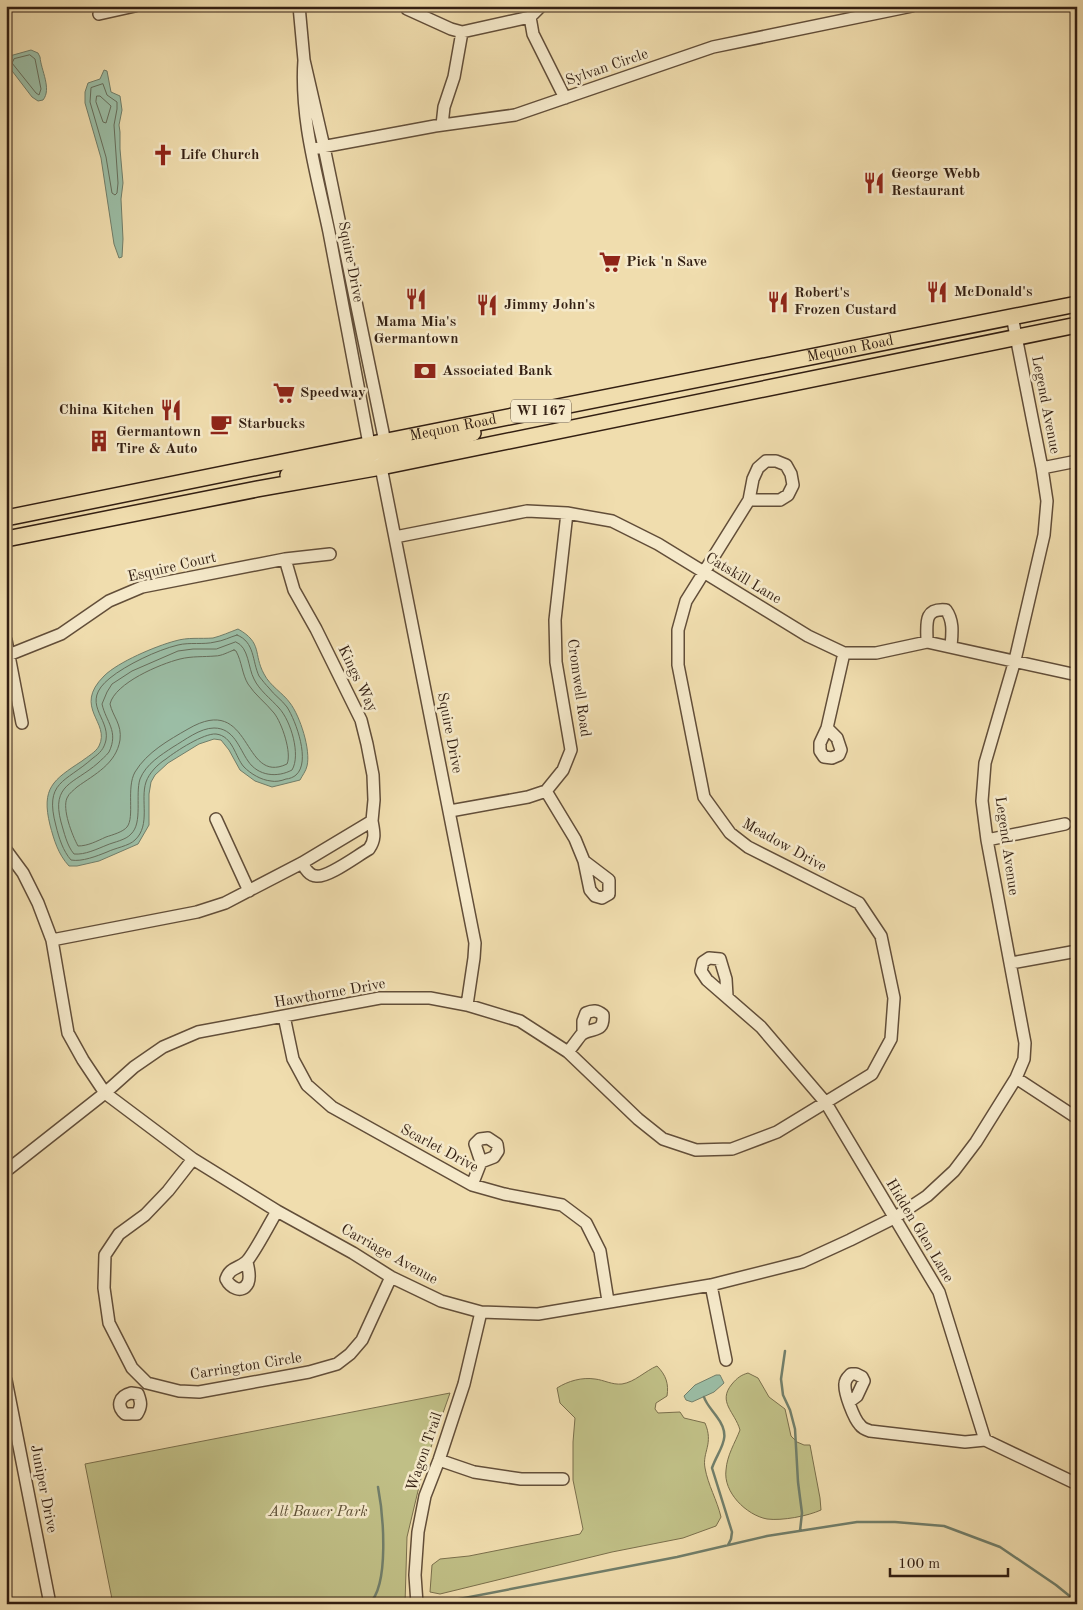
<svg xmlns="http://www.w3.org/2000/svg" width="1083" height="1610" font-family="'Old Standard TT',serif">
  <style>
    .green { fill: #c0bf86; stroke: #7a6f4c }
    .water { fill: #9bbda5; stroke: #717e6a }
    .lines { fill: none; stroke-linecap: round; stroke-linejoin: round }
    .shore { stroke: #676e5c; stroke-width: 1 }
    .stream { stroke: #717e6a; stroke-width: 2.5 }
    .minor-casing { stroke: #624e39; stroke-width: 14 }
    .major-casing { stroke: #331f12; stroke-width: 18 }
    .minor { stroke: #f5e9ca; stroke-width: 11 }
    .major { stroke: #f0ddae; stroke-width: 15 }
    .labels { text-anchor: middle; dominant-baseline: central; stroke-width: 5; stroke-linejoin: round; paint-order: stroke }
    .shield { fill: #f5e9ca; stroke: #6d5c49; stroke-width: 1 }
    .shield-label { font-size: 14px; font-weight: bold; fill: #331f12 }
    .street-label { font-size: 15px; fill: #331f12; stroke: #f5e9ca }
    .poi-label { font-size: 15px; font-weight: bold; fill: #331f12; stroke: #f5e9ca; text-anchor: start }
    .park-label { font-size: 15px; font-style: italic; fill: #5d4f35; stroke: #f5e9ca }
  </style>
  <rect width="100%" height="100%" fill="#f0ddae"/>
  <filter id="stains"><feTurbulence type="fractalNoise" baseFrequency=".004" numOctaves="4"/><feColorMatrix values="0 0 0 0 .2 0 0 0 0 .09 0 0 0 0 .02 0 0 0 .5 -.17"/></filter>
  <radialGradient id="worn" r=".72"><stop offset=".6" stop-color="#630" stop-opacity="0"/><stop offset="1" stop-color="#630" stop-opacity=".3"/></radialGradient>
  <path class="green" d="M657 1366C666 1375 669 1384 667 1396L656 1403 655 1409 658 1413 680 1412 684 1418 705 1423C714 1444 702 1452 705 1468 708 1485 717 1500 721 1517L716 1526 683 1538 612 1552 440 1594 430 1592 432 1565 440 1559 469 1556 580 1534 583 1529 573 1480V1442L575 1418 560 1403 557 1388C568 1381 582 1377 595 1379 604 1380 612 1385 622 1384 635 1382 645 1371 657 1366Z
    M748 1373 758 1378 769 1397 785 1409 791 1436 797 1442 804 1445H810L820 1498 821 1510C808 1516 782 1521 767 1519 746 1515 723 1492 726 1470 727 1455 735 1443 740 1430 735 1412 717 1402 732 1384 737 1378 741 1375 748 1373Z
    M450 1393 423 1470 407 1537 405 1604H113L85 1464Z"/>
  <path class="water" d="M31 50 38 53 40 57C41 70 52 89 43 100L38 101 32 97 6 63V57Z
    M104 70 107 71 111 92 120 96 122 110 119 125 120 132V149L123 183 121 199 123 239 122 257 119 258 114 244 101 158 85 103V92L88 83 100 79Z
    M238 629C263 643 253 654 264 674 270 686 283 693 290 703 300 716 311 750 307 766 306 771 302 776 300 780L272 787 255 781 240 770 229 750 221 740 214 739 199 744 168 763 155 775 151 782 149 794V825L138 844 99 861 77 866H69C58 854 54 840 50 825 41 788 53 780 82 761 87 757 96 752 99 746 111 722 72 708 104 676 118 662 156 646 175 641 188 637 200 639 213 638 221 636 230 632 238 629Z
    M716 1375H720L724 1383 714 1392 692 1402 686 1400 684 1396 695 1385Z"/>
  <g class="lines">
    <path class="shore" d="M30 55 35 59 41 89 39 95 36 93 12 63 14 59Z
      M103 84 107 95 117 102V109L114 125 118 183 117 193 115 195 112 193 106 157 90 102 91 88Z
      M97 96H100L111 106 106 123 103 122 96 102Z
      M237 635C255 642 252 661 259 676 262 680 266 685 269 688 274 695 282 700 287 707 296 721 311 762 296 775 294 777 289 779 286 779 281 781 275 782 271 781 261 780 251 774 244 767 235 757 233 736 216 734 204 733 176 751 166 759 158 764 149 773 146 782 140 800 151 825 135 840 129 846 115 848 107 852 97 856 82 862 71 860 63 851 59 838 56 826 44 781 65 783 93 758 100 753 104 749 106 740 110 717 79 703 110 678 126 665 157 650 178 645 190 642 203 645 215 642 223 641 230 637 237 635Z
      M236 642C249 647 248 668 254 679 259 690 271 699 279 708 291 721 301 755 292 770 277 778 258 776 248 761 239 748 234 728 214 728 200 728 185 740 173 747 161 755 146 764 140 779 135 795 143 823 131 834 126 840 114 842 107 845 97 849 85 855 74 854 67 846 64 832 61 822 51 784 74 784 98 763 101 760 106 756 109 752 119 731 106 722 102 704L107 692 112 684 132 671 178 651 193 649H216Z
      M234 650 236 651C242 662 242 674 248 684 255 695 266 703 274 713 282 723 292 753 287 764 241 786 253 691 188 729 169 740 147 752 135 772 126 788 135 817 127 827 123 832 112 835 106 837 97 841 88 846 78 846 72 835 62 809 67 798 69 793 74 790 77 787 95 774 116 764 120 740 122 724 113 717 110 704 115 683 160 664 180 659 192 656 204 657 215 656 222 656 228 652 234 650Z"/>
    <path class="stream" d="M785 1351 781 1379 783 1395 790 1410 795 1429 798 1482 802 1513 800 1531
      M704 1397C706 1404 713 1411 717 1417 733 1438 719 1448 712 1468L732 1532 731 1539 728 1545
      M369 1604C390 1585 383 1513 378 1487
      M433 1604 677 1557 767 1536 857 1522H895L944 1526 1000 1547 1056 1585 1077 1602"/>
    <g class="minor-casing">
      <path id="minor" d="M299 6 304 60 324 147 385 442 384 448
        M407 9 451 29 462 32 530 17 541 6
        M99 14 135 6
        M530 17 533 34 565 98
        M304 60C300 119 317 175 329 232 343 303 356 374 369 444L381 467 475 943 474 958 467 1005
        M442 125 444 107 454 77 462 32
        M311 149 435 126 515 115 713 47 912 6
        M1042 468 1077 461
        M395 537 527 511 567 513 612 521 658 544 808 636 844 653H876L927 642 1077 675
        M6 640 22 723
        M927 642C927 624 923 608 946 610 954 621 952 634 951 647
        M6 656 61 634 109 601 142 587 285 559 330 554
        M827 728 837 738 841 750 839 755 832 758 824 757 820 751V743L827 728 844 653
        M546 791 575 839 584 861 590 890 595 896 602 898 609 894V880L584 861
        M450 811 528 797 546 791 563 770 571 750 556 662 555 620 567 513
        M216 819 249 891
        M987 840 1065 824
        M6 850 23 873 38 903 52 940 68 1033 83 1060 105 1093 193 1159 277 1211 353 1253 391 1277 441 1301 481 1312 538 1314 711 1285 802 1262 850 1240 894 1218 927 1196 954 1171 976 1142 1016 1078 1024 1059 1025 1043 987 840 982 801 985 763 1015 660 1044 535 1047 501 1042 468 1012 316
        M302 863C305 868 309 876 316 876 328 878 358 855 369 849 376 839 374 832 372 821
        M52 940 197 912 225 903 302 863 372 821 374 800 373 775 367 744 361 720 316 629 294 590 285 559
        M1011 963 1077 951
        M727 996 726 979 720 959 709 958 703 962 701 971 707 980 761 1027 826 1103 939 1292 985 1440
        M284 1016 293 1059 307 1085 332 1107 472 1185 504 1194 562 1205 586 1223 600 1251 608 1301
        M568 1052C573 1046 577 1040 581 1035 591 1026 604 1035 603 1015 597 1010 593 1010 586 1013L583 1021V1033
        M1016 1078 1077 1118
        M193 1159 168 1191 145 1215 119 1234 105 1255 104 1288 109 1323 132 1368 147 1383 179 1391 199 1392 309 1372 337 1364 350 1354 362 1340 391 1277
        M6 1171 105 1093 134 1067 163 1047 198 1032 380 998H430L467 1005 520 1021 568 1052 638 1119 663 1139 696 1150 732 1149 777 1132 872 1074 891 1039 894 998 881 936 859 903 748 847 730 833 704 797 678 665V630L686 601 749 500 753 479 758 468 766 461H776L786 465 791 474 793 485 788 495 780 500H749
        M472 1185 481 1162 475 1144 480 1139 488 1138 497 1144 498 1151 494 1157 481 1162
        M247 1262C248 1268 251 1276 248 1283 242 1295 230 1287 226 1279 230 1267 238 1269 246 1262 253 1256 271 1221 277 1211
        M711 1285 726 1360
        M6 1380 50 1604
        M131 1393 138 1394C141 1402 142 1406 137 1414H125C116 1406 119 1396 131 1393Z
        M849 1402 857 1396 864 1381 862 1377 856 1374H851C848 1377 845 1379 845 1384 844 1393 854 1419 860 1425 862 1428 867 1430 870 1431L965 1442 985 1440
        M985 1440 1077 1484
        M439 1460 474 1472 521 1479H563
        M417 1604 415 1575 418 1532 425 1496 439 1460 464 1384 481 1312"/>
    </g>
    <g class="major-casing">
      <g id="major">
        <path d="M381 467 391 455 400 451 443 442 473 433"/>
        <path d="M288 475C297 472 306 469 314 467 336 461 369 463 383 444"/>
        <path id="s1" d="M6 518 362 446 1077 304"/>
        <path d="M6 539 257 489 381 467 1077 325"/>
      </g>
    </g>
    <use href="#minor" class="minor"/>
    <use href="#major" class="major"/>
  </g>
  <defs>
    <g id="church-bare" transform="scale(1.725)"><path d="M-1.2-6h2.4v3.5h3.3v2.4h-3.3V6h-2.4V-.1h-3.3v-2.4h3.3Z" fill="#8f2418" stroke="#f5e9ca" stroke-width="2.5" paint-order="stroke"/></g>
    <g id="restaurant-bare" transform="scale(1.725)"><path d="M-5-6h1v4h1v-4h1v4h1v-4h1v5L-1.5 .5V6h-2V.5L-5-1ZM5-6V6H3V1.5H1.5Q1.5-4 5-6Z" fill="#8f2418" stroke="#f5e9ca" stroke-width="2.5" paint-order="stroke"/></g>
    <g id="supermarket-bare" transform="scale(1.725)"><path d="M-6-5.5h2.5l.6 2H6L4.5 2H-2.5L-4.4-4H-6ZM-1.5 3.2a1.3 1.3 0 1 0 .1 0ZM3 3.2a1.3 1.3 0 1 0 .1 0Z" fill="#8f2418" stroke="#f5e9ca" stroke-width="2.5" paint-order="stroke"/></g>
    <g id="bank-bare" transform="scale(1.725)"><path d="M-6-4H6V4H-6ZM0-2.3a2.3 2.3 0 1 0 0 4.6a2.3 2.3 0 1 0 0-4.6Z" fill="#8f2418" stroke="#f5e9ca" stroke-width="2.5" paint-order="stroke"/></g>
    <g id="cafe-bare" transform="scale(1.725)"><path d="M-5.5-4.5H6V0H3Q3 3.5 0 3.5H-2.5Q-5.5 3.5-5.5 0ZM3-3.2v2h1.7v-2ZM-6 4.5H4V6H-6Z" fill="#8f2418" stroke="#f5e9ca" stroke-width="2.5" paint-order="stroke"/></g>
    <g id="building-bare" transform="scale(1.725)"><path d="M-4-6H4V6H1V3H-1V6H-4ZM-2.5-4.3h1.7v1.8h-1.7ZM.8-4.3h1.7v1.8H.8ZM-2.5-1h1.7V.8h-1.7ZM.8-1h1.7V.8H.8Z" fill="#8f2418" stroke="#f5e9ca" stroke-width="2.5" paint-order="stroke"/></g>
  </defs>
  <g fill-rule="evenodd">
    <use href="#church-bare" x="163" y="155"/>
    <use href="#restaurant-bare" x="874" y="183"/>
    <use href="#supermarket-bare" x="610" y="262"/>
    <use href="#restaurant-bare" x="937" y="292"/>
    <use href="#restaurant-bare" x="416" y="299"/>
    <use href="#restaurant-bare" x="778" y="302"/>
    <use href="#restaurant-bare" x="487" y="305"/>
    <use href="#bank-bare" x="425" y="371"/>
    <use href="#supermarket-bare" x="284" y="393"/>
    <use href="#restaurant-bare" x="171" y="410"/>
    <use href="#cafe-bare" x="221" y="424"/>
    <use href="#building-bare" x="99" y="441"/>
  </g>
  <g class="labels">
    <rect class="shield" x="511" y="399.5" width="60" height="23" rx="4"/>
    <g class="shield-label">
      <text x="541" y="411">WI 167</text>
    </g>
    <g class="street-label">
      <text transform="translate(607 68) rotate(-19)">Sylvan Circle</text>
      <text transform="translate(350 262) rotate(79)">Squire Drive</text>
      <text stroke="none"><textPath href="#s1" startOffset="861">Mequon Road</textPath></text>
      <text transform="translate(1045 405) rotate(79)">Legend Avenue</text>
      <text stroke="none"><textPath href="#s1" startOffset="456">Mequon Road</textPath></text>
      <text transform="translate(172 568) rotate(-13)">Esquire Court</text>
      <text transform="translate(743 579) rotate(31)">Catskill Lane</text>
      <text transform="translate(357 679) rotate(64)">Kings Way</text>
      <text transform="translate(578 688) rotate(82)">Cromwell Road</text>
      <text transform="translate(449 733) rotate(79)">Squire Drive</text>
      <text transform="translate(784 846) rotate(29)">Meadow Drive</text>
      <text transform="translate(1006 846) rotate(82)">Legend Avenue</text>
      <text transform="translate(330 994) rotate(-10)">Hawthorne Drive</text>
      <text transform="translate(439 1149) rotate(28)">Scarlet Drive</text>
      <text transform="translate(919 1231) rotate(59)">Hidden Glen Lane</text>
      <text transform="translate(389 1255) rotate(29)">Carriage Avenue</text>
      <text transform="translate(246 1367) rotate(-9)">Carrington Circle</text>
      <text transform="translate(425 1452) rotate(-71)">Wagon Trail</text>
      <text transform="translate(43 1489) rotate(79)">Juniper Drive</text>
    </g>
    <g class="poi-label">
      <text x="180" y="155">Life Church</text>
      <text x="891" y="174">George Webb<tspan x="891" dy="17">Restaurant</tspan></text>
      <text x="626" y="262">Pick 'n Save</text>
      <text x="954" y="292">McDonald's</text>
      <text x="794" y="293">Robert's<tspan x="794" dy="17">Frozen Custard</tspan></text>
      <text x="504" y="305">Jimmy John's</text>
      <text x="416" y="322" text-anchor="middle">Mama Mia's<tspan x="416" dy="17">Germantown</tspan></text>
      <text x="442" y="371">Associated Bank</text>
      <text x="300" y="393">Speedway</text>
      <text x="154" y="410" text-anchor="end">China Kitchen</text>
      <text x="238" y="424">Starbucks</text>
      <text x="116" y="432">Germantown<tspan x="116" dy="17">Tire &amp; Auto</tspan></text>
    </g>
    <g class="park-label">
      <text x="318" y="1512">Alt Bauer Park</text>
    </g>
  </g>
  <rect width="1083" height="1610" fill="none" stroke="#f0ddae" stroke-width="25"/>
  <rect x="8" y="8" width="1068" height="1595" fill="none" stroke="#331f12" stroke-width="2.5"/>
  <rect x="12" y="12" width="1058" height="1585" fill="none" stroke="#331f12"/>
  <path d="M890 1568v8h118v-8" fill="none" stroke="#331f12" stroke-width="2.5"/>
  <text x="898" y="1568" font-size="15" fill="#331f12" stroke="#f5e9ca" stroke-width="4" paint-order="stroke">100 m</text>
  <rect width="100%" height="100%" filter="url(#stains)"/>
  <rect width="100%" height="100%" fill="url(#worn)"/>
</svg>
